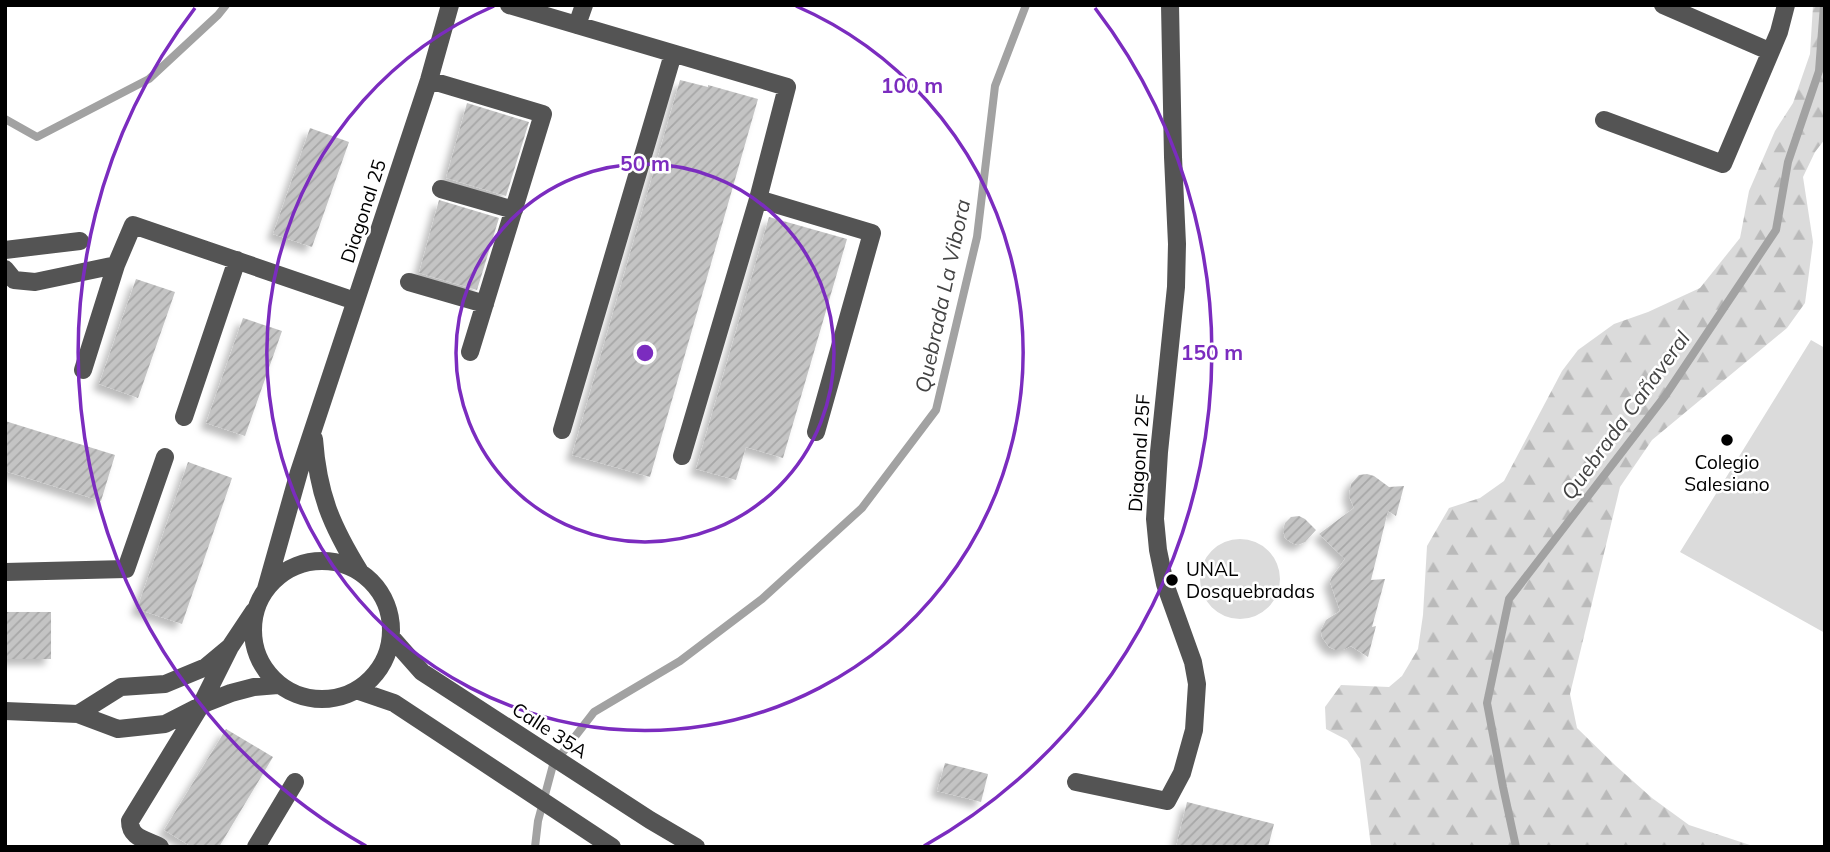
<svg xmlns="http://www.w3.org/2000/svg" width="1830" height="852" font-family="Mulish,sans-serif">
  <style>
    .grass { fill: #dbdbdb }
    .forest { fill: url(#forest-firs) }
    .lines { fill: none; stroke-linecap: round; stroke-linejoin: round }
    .stream { stroke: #a2a2a2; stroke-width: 8 }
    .building { fill: url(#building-hatch); filter: url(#shadow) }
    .minor { stroke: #545454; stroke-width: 18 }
    .ring { fill: none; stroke: #7b2cbf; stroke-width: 3.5 }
    .poi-dot { fill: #000; stroke: #fff; stroke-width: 2.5 }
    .labels { text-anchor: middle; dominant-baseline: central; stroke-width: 5; stroke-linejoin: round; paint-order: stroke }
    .street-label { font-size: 19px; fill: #000; stroke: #fff }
    .poi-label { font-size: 19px; fill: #000; stroke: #fff }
    .water-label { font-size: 21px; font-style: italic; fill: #434343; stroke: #fff }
    .centre { fill: #7b2cbf; stroke: #fff; stroke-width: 3.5 }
    .ring-label { font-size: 21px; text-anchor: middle; font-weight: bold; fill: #7b2cbf; stroke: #fff; stroke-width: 5; stroke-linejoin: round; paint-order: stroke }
  </style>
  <defs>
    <pattern id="forest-firs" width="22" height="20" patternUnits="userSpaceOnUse" patternTransform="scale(1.75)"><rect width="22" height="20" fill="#dbdbdb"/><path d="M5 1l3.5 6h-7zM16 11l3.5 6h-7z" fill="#bababa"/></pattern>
    <pattern id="building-hatch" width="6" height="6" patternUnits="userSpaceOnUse" patternTransform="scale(1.75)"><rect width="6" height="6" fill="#c4c4c4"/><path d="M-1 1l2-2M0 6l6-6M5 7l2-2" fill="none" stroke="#a7a7a7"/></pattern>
    <filter id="shadow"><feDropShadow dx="-6" dy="6" stdDeviation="3.5" flood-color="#0004"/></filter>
  </defs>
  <rect width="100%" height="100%" fill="#fff"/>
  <path class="grass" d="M1811 340 1825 348V633L1680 552Z
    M1200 579a40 40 0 1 1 80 0a40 40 0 1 1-80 0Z"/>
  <path class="forest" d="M1813 5H1825V139L1815 152 1803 177 1813 242 1805 303 1787 328 1652 440 1620 487 1570 694 1577 728 1616 766 1652 798 1689 825 1756 847H1371L1360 759 1347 740 1326 729 1325 707 1341 685 1389 687 1402 676 1418 649 1423 615 1427 546 1449 508 1480 498 1504 481 1562 371 1578 350 1614 324 1648 312 1700 288 1740 238 1749 191 1775 131 1793 103 1810 54Z"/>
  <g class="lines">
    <path class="stream" d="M5 119 37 137 149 79 218 15 226 5
      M535 847 538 821 553 765 594 712 680 661 762 599 862 508 936 410 977 237 995 86 1026 5
      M1516 847 1503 787 1487 703 1509 599 1665 396 1776 230 1788 162 1819 71 1824 5"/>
  </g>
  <path class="building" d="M680 80 708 87V85L758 99 650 477 572 455Z
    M467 103 529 122 506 196 446 178Z
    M310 128 349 142 312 247 273 234Z
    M439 200 499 218 477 290 419 273Z
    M769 217 847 239 783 458 746 447 736 480 696 469Z
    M136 279 175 292 138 398 99 384Z
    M243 318 282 331 245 436 206 423Z
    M5 421 115 455 101 501 5 471Z
    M188 462 232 478 182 624 137 609Z
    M1367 474 1374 476 1389 487 1404 486 1396 516 1388 511 1371 580 1385 579 1372 627 1376 626 1368 657 1351 646 1343 650H1336L1329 647 1322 637 1321 630 1326 620 1340 611 1330 582 1332 577 1345 559 1319 534 1354 508 1349 496 1351 484 1359 475Z
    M1299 516 1305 519 1316 530 1305 542 1298 545 1292 543 1285 538 1283 530 1285 523 1291 517Z
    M5 612H51V659H5Z
    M226 729 273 757 219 847H192L164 830Z
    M945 763 988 774 981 802 937 791Z
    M1187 802 1274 824 1268 847H1176Z"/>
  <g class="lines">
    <path class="minor" d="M509 5 787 87 758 199 682 456
      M1663 5 1769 51
      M577 25 584 5
      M429 80 543 114 470 352
      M1604 120 1723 164 1779 32 1786 5
      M441 189 514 210
      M758 199 872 233 816 432
      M5 250 80 241
      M5 269 14 280 35 282 116 265
      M409 282 485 304
      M83 370 116 265 133 225 355 301
      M184 417 237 260
      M562 430 673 54
      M314 439C318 494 331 525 360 572
      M253 630a69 69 0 1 1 138 0a69 69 0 1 1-138 0Z
      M5 572 126 569 165 457
      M266 589 299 472 429 80 450 5
      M391 637 422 672 650 820 696 847
      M356 690 394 703 612 847
      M5 711 78 714 118 729 165 724 208 702 231 693 254 687 278 685
      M78 714 121 687 165 684 206 667 230 647 254 611
      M1076 782 1167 801 1182 773 1194 730 1197 684 1193 662 1165 584 1158 550 1155 519 1159 452 1176 287 1177 244 1173 157 1170 5
      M160 847C145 839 130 838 130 821L201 705 230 647
      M256 847 295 782"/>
  </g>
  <g class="ring">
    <circle cx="645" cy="353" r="189"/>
    <path d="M796 6A378 378 0 1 1 494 6"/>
    <path d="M366 846A567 567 0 0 1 195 8M1095 8A567 567 0 0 1 924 846"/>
  </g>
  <g class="poi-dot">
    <circle cx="1727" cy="440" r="7"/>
    <circle cx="1172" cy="580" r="7"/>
  </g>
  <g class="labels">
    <g class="street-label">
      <text transform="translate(363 211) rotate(-72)">Diagonal 25</text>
      <text transform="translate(1139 453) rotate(-86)">Diagonal 25F</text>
      <text transform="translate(550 730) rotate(33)">Calle 35A</text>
    </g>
    <g class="poi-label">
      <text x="1727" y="462">Colegio<tspan x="1727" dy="22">Salesiano</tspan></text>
      <text x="1186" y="569" text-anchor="start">UNAL<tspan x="1186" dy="22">Dosquebradas</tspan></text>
    </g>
    <g class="water-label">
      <text transform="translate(942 296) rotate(-78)">Quebrada La Vibora</text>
      <text transform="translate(1625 415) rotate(-54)">Quebrada Cañaveral</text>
    </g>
  </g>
  <circle cx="645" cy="353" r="10" class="centre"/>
  <g class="ring-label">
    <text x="912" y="93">100 m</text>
    <text x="645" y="171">50 m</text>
    <text x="1212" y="360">150 m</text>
  </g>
  <rect width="1830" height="852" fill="none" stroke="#000000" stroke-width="14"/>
</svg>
